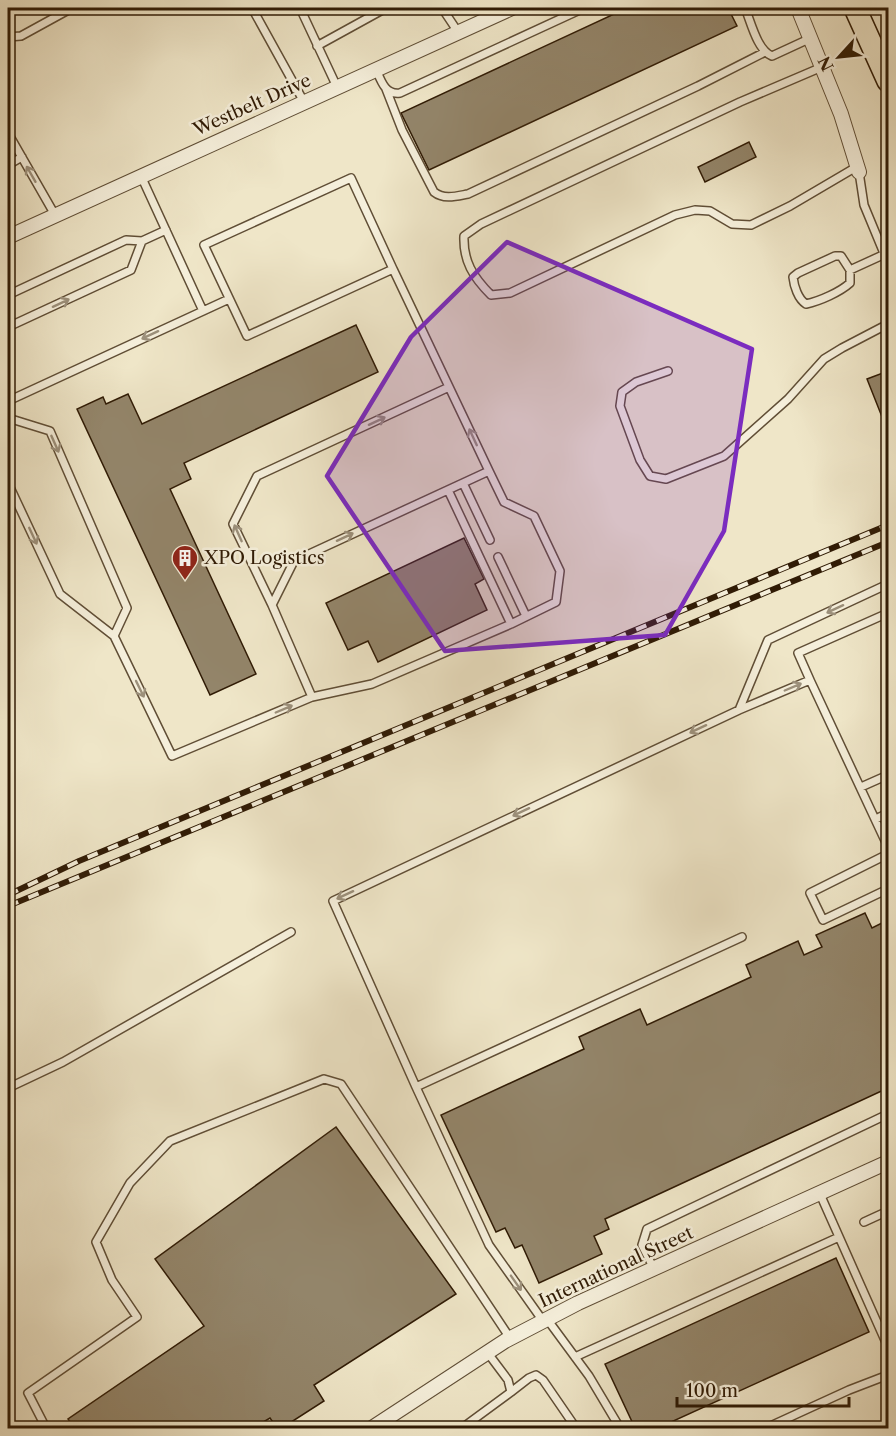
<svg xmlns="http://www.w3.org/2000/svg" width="896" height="1436" font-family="'Libre Caslon Text',serif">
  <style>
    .building { fill: #93856a; stroke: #301b05; stroke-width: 1.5 }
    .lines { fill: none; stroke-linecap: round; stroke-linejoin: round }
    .service-casing { stroke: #604e36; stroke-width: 10 }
    .minor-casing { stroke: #604e36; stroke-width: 16 }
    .primary-casing { stroke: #301b05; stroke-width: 24 }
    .service { stroke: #f5efdb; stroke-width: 7 }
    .minor { stroke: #f5efdb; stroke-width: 14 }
    .primary { stroke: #efe6c8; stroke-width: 21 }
    .rail-casing { stroke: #301b05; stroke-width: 6 }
    .rail { stroke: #f5efdb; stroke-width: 4; stroke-dasharray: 11; stroke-linecap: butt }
    .oneway { stroke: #9c907b }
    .marked { fill: #7b2cbf; fill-opacity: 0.2; stroke: #7b2cbf; stroke-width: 4.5; stroke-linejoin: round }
    .labels { text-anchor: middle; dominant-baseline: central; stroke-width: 5; stroke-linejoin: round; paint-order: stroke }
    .street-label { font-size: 18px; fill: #301b05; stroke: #f5efdb }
    .poi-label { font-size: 18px; fill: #301b05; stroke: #f5efdb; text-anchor: start }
  </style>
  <rect width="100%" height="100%" fill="#efe6c8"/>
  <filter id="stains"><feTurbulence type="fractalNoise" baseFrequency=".00333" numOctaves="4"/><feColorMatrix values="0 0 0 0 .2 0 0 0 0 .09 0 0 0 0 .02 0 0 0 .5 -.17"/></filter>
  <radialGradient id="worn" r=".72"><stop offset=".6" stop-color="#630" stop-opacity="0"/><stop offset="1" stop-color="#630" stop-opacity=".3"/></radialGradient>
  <path class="building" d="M627 8H728L737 26 429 170 401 113Z
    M749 142 756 157 705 182 698 167Z
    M356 325 378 372 184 463 191 479 170 489 256 674 210 695 77 409 103 397 106 404 128 394 142 424Z
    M888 371V432L867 379Z
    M464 538 484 579 475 584 487 610 378 662 368 641 348 650 326 603Z
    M865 913 872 928 888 920V1088L605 1219 609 1229 594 1236 602 1254 539 1283 522 1245 515 1248 505 1228 496 1232 441 1115 584 1049 579 1037 640 1009 647 1025 751 977 746 965 798 941 804 955 822 947 816 935Z
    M336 1127 456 1294 314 1385 324 1401 282 1428H277L270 1418 253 1428H74L68 1419 204 1326 155 1259Z
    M836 1258 869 1332 658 1428H635L605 1364Z"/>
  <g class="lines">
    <g class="service-casing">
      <path id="service" d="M252 8 304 102
        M300 8 337 87
        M442 8 458 32
        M745 8C751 22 757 50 772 56L811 38
        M8 37 21 36 72 8
        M317 46 386 8
        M822 67 740 102 481 224 464 236C463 261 473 277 491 295L510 293 675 215 695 210 710 211 732 224 751 225 790 206 858 166
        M376 69C381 81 385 95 400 93L584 8
        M386 89 402 130 434 192C444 200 457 196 468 194L698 86 765 52
        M8 133 55 215
        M8 165 22 157
        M859 172 864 205 888 263
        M141 176 203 311
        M351 178 393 269 247 336 204 245Z
        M850 270V283C840 292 820 301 806 304 798 299 794 286 793 277L798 273 835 256H841L850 270 885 254
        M8 295 126 240 142 241 166 230
        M8 327 131 270 142 241
        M668 371 636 382 622 392 620 406 640 460 650 476 666 479 724 456 788 399 824 359 842 348 888 324
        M8 401 229 299
        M8 418 50 431 127 608 114 636
        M8 483 60 594 114 636 172 756 312 697 272 605 294 561 489 471 393 269
        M463 483 490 540
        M448 490 511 624
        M498 557 526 616
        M272 605 233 524 257 476 449 387
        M810 680 798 653 888 613
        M312 697 372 684 511 624 556 602 560 571 534 516 504 502 489 471
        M739 710 810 680 888 847
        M861 787 888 775
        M876 819 888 813
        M888 854 810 893 823 920 888 889
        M416 1087 333 901 739 710 768 640 888 584
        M8 1088 63 1062 291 932
        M820 1194 888 1347
        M864 1222 888 1211
        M654 1269 642 1245 647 1229 888 1114
        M547 1319 589 1376 620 1428
        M543 1321 489 1245 416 1087 742 937
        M575 1357 839 1237
        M511 1392 529 1378 536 1375 543 1380 576 1428
        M46 1428 28 1393 137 1317 112 1280 96 1242 130 1183 170 1141 324 1079 341 1084 510 1338
        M462 1428 511 1392 508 1380 487 1352
        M766 1428 849 1390 888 1375"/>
    </g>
    <g class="minor-casing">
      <path id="minor" d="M798 8 841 114 859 172
        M8 237 512 8
        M372 1428 505 1341 578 1303 888 1162"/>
    </g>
    <g class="primary-casing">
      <path id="primary" d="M855 8 888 81"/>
    </g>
    <use href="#service" class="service"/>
    <use href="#minor" class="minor"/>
    <use href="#primary" class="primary"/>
    <g class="rail-casing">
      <path id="rail" d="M8 895 79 861 888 525
        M8 906 888 542"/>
    </g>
    <use href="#rail" class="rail"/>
  </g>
  <defs><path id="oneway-shaft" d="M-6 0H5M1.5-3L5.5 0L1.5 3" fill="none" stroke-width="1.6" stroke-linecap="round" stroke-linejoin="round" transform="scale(1.5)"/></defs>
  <g class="oneway">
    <use href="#oneway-shaft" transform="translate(31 174) rotate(-120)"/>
    <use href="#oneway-shaft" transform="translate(61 303) rotate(-25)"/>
    <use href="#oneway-shaft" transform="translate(150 335) rotate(155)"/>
    <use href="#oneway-shaft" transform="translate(377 421) rotate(-25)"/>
    <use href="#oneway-shaft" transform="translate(473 437) rotate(-115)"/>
    <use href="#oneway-shaft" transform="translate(55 444) rotate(66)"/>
    <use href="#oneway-shaft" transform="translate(238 533) rotate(-114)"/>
    <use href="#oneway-shaft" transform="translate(33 536) rotate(65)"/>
    <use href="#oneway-shaft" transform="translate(345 537) rotate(-25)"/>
    <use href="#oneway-shaft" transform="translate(835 609) rotate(155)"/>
    <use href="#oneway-shaft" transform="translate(793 687) rotate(-23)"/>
    <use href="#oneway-shaft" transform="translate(140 689) rotate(64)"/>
    <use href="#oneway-shaft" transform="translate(284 709) rotate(-23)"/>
    <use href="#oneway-shaft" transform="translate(698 729) rotate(155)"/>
    <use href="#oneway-shaft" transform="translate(521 812) rotate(155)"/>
    <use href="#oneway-shaft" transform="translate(345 895) rotate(155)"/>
    <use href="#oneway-shaft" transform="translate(516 1283) rotate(55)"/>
  </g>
  <path class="marked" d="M507 242 752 349 724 531 665 635 445 651 327 476 411 337Z"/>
  <defs>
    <g id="building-pin" transform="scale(1.35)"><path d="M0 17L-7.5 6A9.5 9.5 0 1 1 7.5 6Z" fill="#8f2418" stroke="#f5efdb"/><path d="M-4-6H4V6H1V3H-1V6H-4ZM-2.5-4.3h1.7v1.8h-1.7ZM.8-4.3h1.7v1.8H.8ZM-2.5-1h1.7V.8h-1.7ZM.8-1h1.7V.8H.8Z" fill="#fff"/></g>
  </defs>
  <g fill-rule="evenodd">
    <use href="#building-pin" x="185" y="558"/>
  </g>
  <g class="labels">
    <g class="street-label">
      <text transform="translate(252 105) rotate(-24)">Westbelt Drive</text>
      <text transform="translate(616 1267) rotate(-25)">International Street</text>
    </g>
    <g class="poi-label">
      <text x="204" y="558">XPO Logistics</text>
    </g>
  </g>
  <rect width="896" height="1436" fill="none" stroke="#efe6c8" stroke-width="30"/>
  <rect x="9" y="9" width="878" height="1418" fill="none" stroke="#301b05" stroke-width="3"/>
  <rect x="15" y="15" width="866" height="1406" fill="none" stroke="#301b05" stroke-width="1.5"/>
  <g transform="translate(839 57) rotate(243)" stroke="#f5efdb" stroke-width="4.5" paint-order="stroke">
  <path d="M0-4.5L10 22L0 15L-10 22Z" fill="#301b05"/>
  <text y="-9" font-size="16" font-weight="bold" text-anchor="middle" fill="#301b05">N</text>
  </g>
  <path d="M677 1397v9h172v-9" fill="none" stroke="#301b05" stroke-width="3"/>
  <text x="686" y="1397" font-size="18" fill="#301b05" stroke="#f5efdb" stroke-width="4.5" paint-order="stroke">100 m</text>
  <rect width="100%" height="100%" filter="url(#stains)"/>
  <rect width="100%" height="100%" fill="url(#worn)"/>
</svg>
